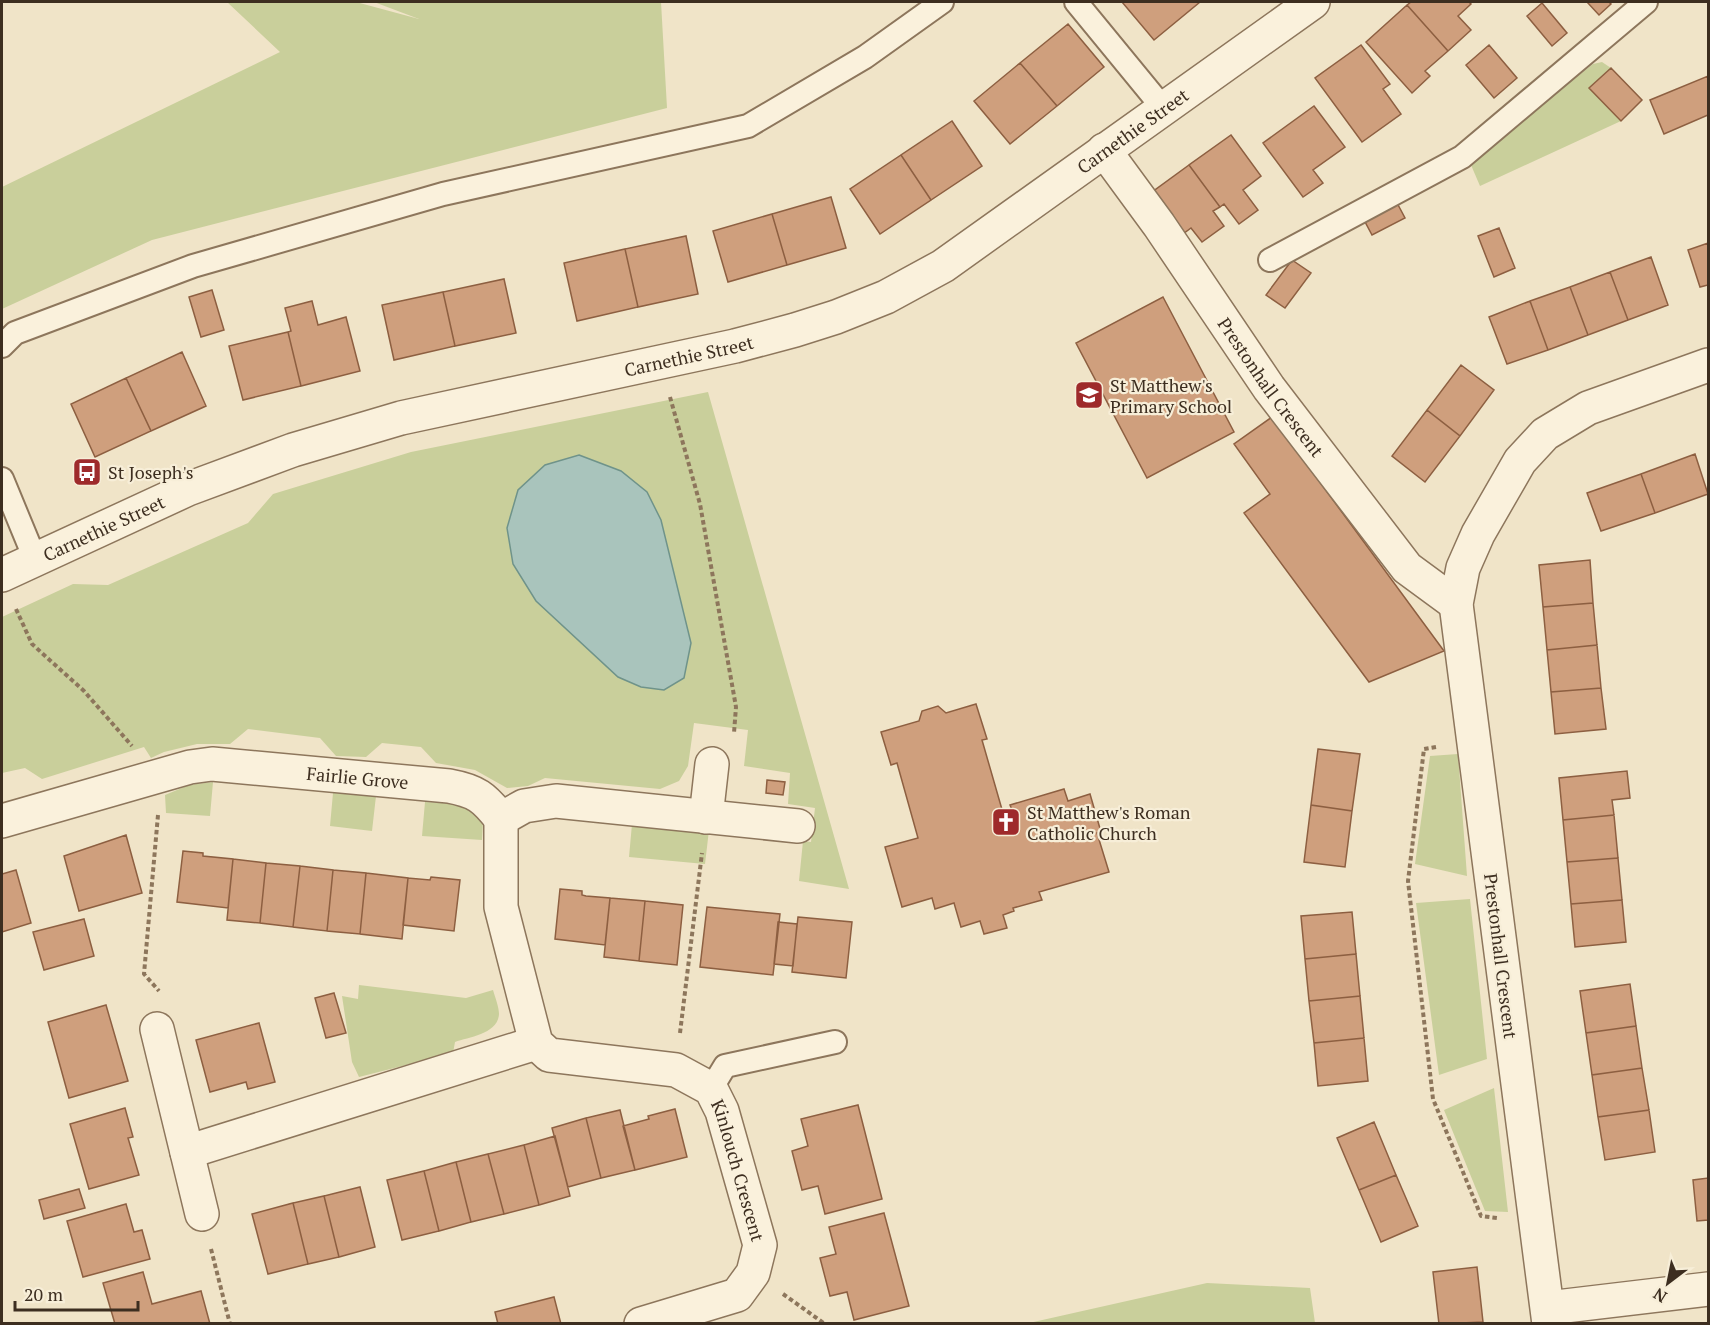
<svg xmlns="http://www.w3.org/2000/svg" width="1710" height="1325" font-family="'PT Serif',serif">
  <style>
    .green { fill: #c9cf9b }
    .water { fill: #a9c4bc; stroke: #6f938a; stroke-width: 1.5 }
    .building { fill: #cf9f7d; stroke: #8d5f41; stroke-width: 1.5 }
    .lines { fill: none; stroke-linecap: round; stroke-linejoin: round }
    .service-casing { stroke: #8d765c; stroke-width: 26 }
    .minor-casing { stroke: #8d765c; stroke-width: 36 }
    .tertiary-casing { stroke: #8d765c; stroke-width: 36 }
    .path { stroke: #8d765c; stroke-width: 4; stroke-dasharray: 4.5 3; stroke-linecap: butt }
    .service { stroke: #faf1dc; stroke-width: 22 }
    .minor { stroke: #faf1dc; stroke-width: 33 }
    .tertiary { stroke: #faf1dc; stroke-width: 33 }
    .labels { text-anchor: middle; dominant-baseline: central; stroke-width: 4.5; stroke-linejoin: round; paint-order: stroke }
    .street-label { font-size: 18px; fill: #3d2e20; stroke: #f7eed8 }
    .poi-label { font-size: 18px; fill: #3d2e20; stroke: #f7eed8; text-anchor: start }
  </style>
  <rect width="100%" height="100%" fill="#f0e4c8"/>
  <path class="green" d="M227 2H356L419 19 374 2H661L667 108 152 240 2 309V187L280 52Z
    M1602 62 1611 68 1589 88 1621 121 1480 186 1471 165 1475 156 1593 64Z
    M708 392 849 889 799 881 803 841 811 842 815 808 788 804 790 773 744 766 748 730 694 723 688 766 679 781 660 789 545 778 528 786 507 788 475 770 436 763 421 747 382 743 366 757 336 756 320 738 248 729 230 744H197L164 752 151 758 144 747 42 779 25 768 2 773V617L73 584 108 585 248 523 273 494 411 452Z
    M1458 754 1467 876 1415 864 1430 756Z
    M213 782 210 816 166 813 165 795 189 785Z
    M333 793 376 796 372 831 330 826Z
    M425 802C448 803 467 802 483 821L482 840 422 836Z
    M632 824 709 830 705 864 629 857Z
    M1470 899 1487 1059 1439 1075 1416 903Z
    M359 985 466 998 493 990C495 997 499 1007 499 1014 498 1034 469 1037 455 1042L453 1053 359 1077 352 1062 342 996 358 999Z
    M1494 1088 1508 1212 1485 1211 1444 1110Z
    M1207 1283 1310 1288 1315 1323H1029Z"/>
  <path class="water" d="M579 455 621 471 647 492 661 520 691 643 684 678 664 690 641 687 618 677 536 601 513 564 507 528 518 490 545 465Z"/>
  <path class="building" d="M1122 2H1200L1154 40Z
    M1411 2H1469L1471 4 1458 16 1471 30 1448 51 1407 5Z
    M1587 2H1609L1611 4 1599 15Z
    M1542 3 1567 33 1552 46 1527 16Z
    M1407 5 1448 51 1425 71 1430 76 1412 93 1366 42Z
    M1068 24 1104 67 1057 106 1020 63Z
    M1361 45 1390 84 1383 89 1401 114 1362 142 1315 78Z
    M1489 45 1517 78 1494 98 1466 65Z
    M1020 63 1057 106 1010 144 974 101Z
    M1611 68 1642 100 1621 121 1589 88Z
    M1708 76V115L1664 134 1650 100Z
    M1314 106 1345 147 1313 170 1323 183 1303 197 1263 143Z
    M952 121 982 166 931 200 901 155Z
    M1231 135 1261 176 1243 190 1258 210 1239 224 1224 204 1220 207 1189 165Z
    M901 155 931 200 880 234 850 189Z
    M1189 165 1220 207 1213 211 1224 226 1202 242 1191 228 1179 237 1148 195Z
    M831 197 846 248 787 265 772 214Z
    M1396 201 1405 218 1372 235 1363 218Z
    M772 214 787 265 728 282 713 231Z
    M1499 228 1515 268 1494 277 1478 236Z
    M686 236 698 294 638 307 625 249Z
    M1708 243V285L1700 287 1688 250Z
    M625 249 638 307 577 321 564 263Z
    M1651 257 1668 305 1628 320 1610 272Z
    M1292 260 1311 273 1285 308 1266 295Z
    M1610 272 1628 320 1588 335 1570 287Z
    M504 279 516 333 455 346 443 292Z
    M1570 287 1588 335 1548 350 1530 301Z
    M212 290 224 330 201 337 189 297Z
    M443 292 455 346 394 360 382 305Z
    M1163 297 1234 432 1147 478 1076 343Z
    M312 301 318 325 346 317 360 371 301 386 288 332 291 331 285 308Z
    M1530 301 1548 350 1507 364 1489 317Z
    M288 332 301 386 243 400 229 346Z
    M182 352 206 406 151 431 126 378Z
    M1461 365 1494 390 1460 436 1427 410Z
    M126 378 151 431 95 457 71 404Z
    M1427 410 1460 436 1425 482 1392 456Z
    M1272 417 1444 651 1369 682 1244 513 1270 494 1234 444Z
    M1695 454 1708 494 1655 513 1641 474Z
    M1641 474 1655 513 1601 531 1587 493Z
    M1590 560 1593 603 1543 607 1539 565Z
    M1593 603 1597 645 1547 650 1543 607Z
    M1597 645 1601 688 1551 692 1547 650Z
    M1601 688 1606 729 1555 734 1551 692Z
    M976 704 987 739 982 740 1003 813 1012 810 1010 805 1064 789 1068 801 1090 794 1101 832 1097 833 1109 872 1039 892 1042 900 1013 908 1014 911 1003 915 1007 928 984 934 980 921 961 927 954 903 935 909 932 898 902 907 885 847 918 838 897 763 891 765 881 732 919 721 922 711 938 706 946 713Z
    M1318 749 1360 754 1352 811 1311 805Z
    M1627 771 1630 798 1612 800 1614 815 1563 820 1559 778Z
    M767 780 785 782 783 795 766 793Z
    M1311 805 1352 811 1345 867 1304 862Z
    M1614 815 1618 858 1567 862 1563 820Z
    M126 835 142 893 79 911 64 856Z
    M183 851 203 853V856L233 859 228 908 177 902Z
    M1618 858 1622 900 1571 904 1567 862Z
    M233 859 266 863 260 923 227 920Z
    M266 863 300 866 293 927 260 923Z
    M300 866 333 870 327 931 293 927Z
    M16 870 31 923 2 932V874Z
    M333 870 366 873 360 934 327 931Z
    M366 873 408 878 402 939 360 934Z
    M431 877 460 880 454 931 403 925 408 878 430 880Z
    M560 889 582 891V895L586 896 610 898 605 945 555 939Z
    M610 898 645 901 639 961 604 957Z
    M1622 900 1626 942 1575 947 1571 904Z
    M645 901 683 905 677 965 639 961Z
    M707 907 780 914 773 975 700 967Z
    M1352 912 1356 954 1305 959 1301 916Z
    M798 917 852 922 846 978 792 972Z
    M84 919 94 956 44 970 33 932Z
    M778 922 797 924 793 966 774 964Z
    M1356 954 1360 996 1309 1001 1305 959Z
    M1630 984 1636 1026 1586 1033 1580 991Z
    M334 993 346 1033 326 1038 315 998Z
    M1360 996 1364 1038 1314 1043 1309 1001Z
    M106 1005 128 1081 69 1098 48 1022Z
    M259 1023 275 1082 248 1089 246 1082 210 1092 196 1040Z
    M1636 1026 1642 1068 1592 1075 1586 1033Z
    M1364 1038 1368 1081 1318 1086 1314 1043Z
    M1642 1068 1649 1110 1598 1117 1592 1075Z
    M858 1105 882 1199 825 1214 818 1186 802 1190 792 1151 808 1146 801 1119Z
    M125 1108 133 1137 128 1138 139 1175 89 1189 70 1124Z
    M675 1109 687 1157 635 1170 623 1126 649 1119 648 1116Z
    M620 1110 635 1170 601 1178 586 1118Z
    M1649 1110 1655 1152 1605 1160 1598 1117Z
    M586 1118 601 1178 568 1187 552 1128Z
    M1374 1122 1396 1175 1359 1190 1337 1138Z
    M555 1136 570 1196 539 1205 524 1145Z
    M524 1145 539 1205 504 1214 488 1154Z
    M488 1154 504 1214 471 1222 456 1162Z
    M456 1162 471 1222 439 1231 424 1171Z
    M424 1171 439 1231 402 1240 387 1180Z
    M1396 1175 1418 1226 1381 1242 1359 1190Z
    M1708 1178V1220L1697 1221 1693 1180Z
    M360 1187 375 1247 339 1257 324 1196Z
    M79 1189 85 1208 44 1219 39 1200Z
    M324 1196 339 1257 308 1264 293 1203Z
    M293 1203 308 1264 268 1274 252 1214Z
    M126 1204 134 1232 142 1230 150 1259 83 1277 67 1221Z
    M884 1213 909 1306 854 1320 847 1292 830 1296 820 1258 836 1254 829 1227Z
    M1477 1267 1483 1322 1439 1324 1433 1272Z
    M143 1272 152 1304 201 1291 210 1324H115L103 1283Z
    M554 1297 561 1324H498L495 1312Z"/>
  <g class="lines">
    <g class="service-casing">
      <path id="service" d="M1076 2 1163 108
        M1270 260 1462 157 1646 2
        M2 346 15 333 193 266 443 194 748 126 865 57 942 2
        M2 479 35 559
        M711 1089 725 1066 835 1042"/>
    </g>
    <g class="minor-casing">
      <g id="minor">
        <path id="s1" d="M1104 150 1159 225 1269 388 1407 568 1456 604"/>
        <path d="M706 817 712 764"/>
        <path id="s2" d="M501 819V907L536 1043 549 1055 676 1070 711 1089 722 1111 760 1245 753 1273 737 1295 641 1324"/>
        <path id="s3" d="M2 821 190 767 212 764 449 786C476 791 484 797 501 819L524 806 556 801 798 826"/>
        <path d="M157 1029 202 1214"/>
        <path d="M187 1152 536 1043"/>
        <path d="M1548 1308 1708 1289"/>
        <path d="M1549 1324 1456 604 1463 568 1478 534 1520 461 1545 434 1588 408 1708 365"/>
      </g>
    </g>
    <g class="tertiary-casing">
      <g id="tertiary">
        <path id="s4" d="M2 575 188 489 293 450 401 418 735 346 795 330 836 317 886 297 943 266 1313 2"/>
      </g>
    </g>
    <path class="path" d="M670 397 700 504 736 707 734 733
      M16 609 32 644 84 691 132 746
      M1436 747 1424 749 1408 881 1433 1099 1481 1216 1497 1218
      M158 815 144 974 159 991
      M680 1033 702 853
      M211 1249 230 1324
      M783 1294 825 1324"/>
    <use href="#service" class="service"/>
    <use href="#minor" class="minor"/>
    <use href="#tertiary" class="tertiary"/>
  </g>
  <defs>
    <g id="school-square" transform="scale(1.5)"><rect x="-9" y="-9" width="18" height="18" rx="4" fill="#9e2a2b" stroke="#f7eed8"/><path d="M0-5L7-2L0 1L-7-2ZM-4 1L0 2.5L4 1V4Q0 6-4 4Z" fill="#fff"/></g>
    <g id="bus-square" transform="scale(1.5)"><rect x="-9" y="-9" width="18" height="18" rx="4" fill="#9e2a2b" stroke="#f7eed8"/><path d="M-5-6H5V4H4V6H2V4H-2V6H-4V4H-5ZM-3.5-4V0h7V-4ZM-3.5 1.2v1.5H-2V1.2ZM2 1.2v1.5H3.5V1.2Z" fill="#fff"/></g>
    <g id="church-square" transform="scale(1.5)"><rect x="-9" y="-9" width="18" height="18" rx="4" fill="#9e2a2b" stroke="#f7eed8"/><path d="M-1.2-6h2.4v3.5h3.3v2.4h-3.3V6h-2.4V-.1h-3.3v-2.4h3.3Z" fill="#fff"/></g>
  </defs>
  <g fill-rule="evenodd">
    <use href="#school-square" x="1089" y="395"/>
    <use href="#bus-square" x="87" y="472"/>
    <use href="#church-square" x="1006" y="822"/>
  </g>
  <g class="labels">
    <g class="street-label">
      <text stroke="none"><textPath href="#s4" startOffset="1228">Carnethie Street</textPath></text>
      <text stroke="none"><textPath href="#s4" startOffset="724">Carnethie Street</textPath></text>
      <text stroke="none"><textPath href="#s1" startOffset="290">Prestonhall Crescent</textPath></text>
      <text stroke="none"><textPath href="#s4" startOffset="112">Carnethie Street</textPath></text>
      <text stroke="none"><textPath href="#s3" startOffset="364">Fairlie Grove</textPath></text>
      <text transform="translate(1501 956) rotate(83)">Prestonhall Crescent</text>
      <text stroke="none"><textPath href="#s2" startOffset="500">Kinlouch Crescent</textPath></text>
    </g>
    <g class="poi-label">
      <text x="1110" y="385">St Matthew's<tspan x="1110" dy="21">Primary School</tspan></text>
      <text x="108" y="472">St Joseph's</text>
      <text x="1027" y="812">St Matthew's Roman<tspan x="1027" dy="21">Catholic Church</tspan></text>
    </g>
  </g>
  <rect width="1710" height="1325" fill="none" stroke="#3d2e20" stroke-width="6"/>
  <g transform="translate(1668 1283) rotate(212)" stroke="#f7eed8" stroke-width="4.5" paint-order="stroke">
  <path d="M0-4.5L10 22L0 15L-10 22Z" fill="#3d2e20"/>
  <text y="-9" font-size="16" font-weight="bold" text-anchor="middle" fill="#3d2e20">N</text>
  </g>
  <path d="M15 1301v9h123v-9" fill="none" stroke="#3d2e20" stroke-width="3"/>
  <text x="24" y="1301" font-size="18" fill="#3d2e20" stroke="#f7eed8" stroke-width="4.5" paint-order="stroke">20 m</text>
</svg>
